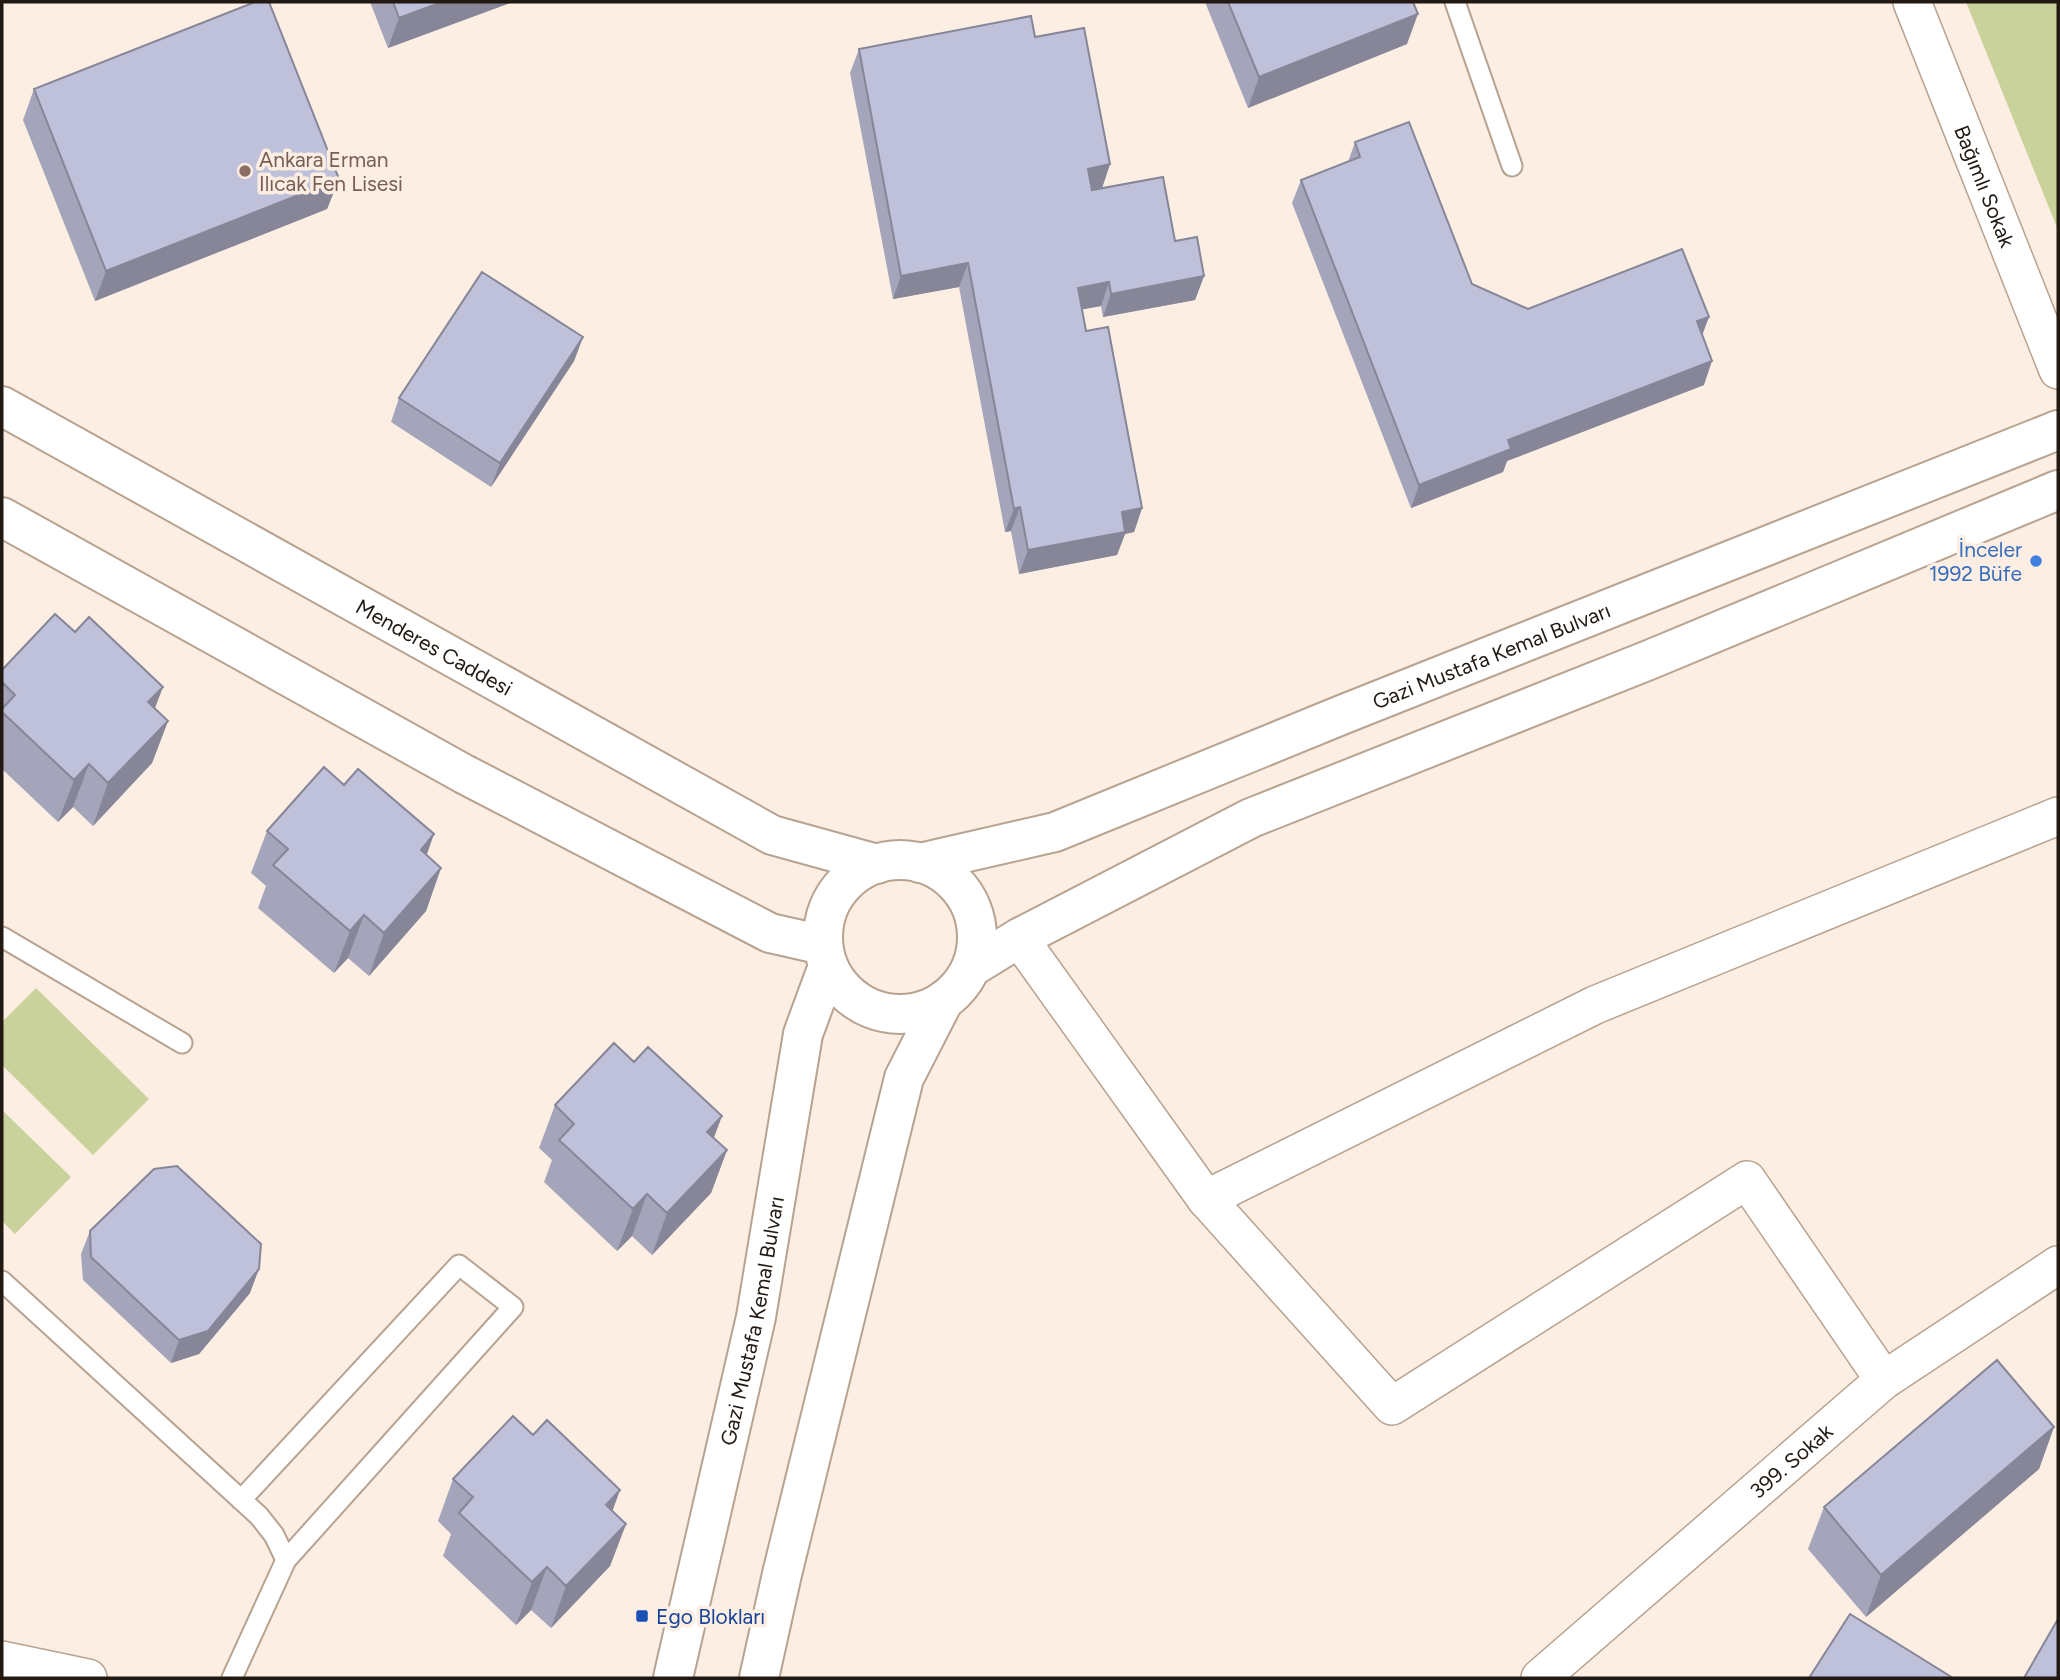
<svg xmlns="http://www.w3.org/2000/svg" width="2060" height="1680" font-family="Figtree,sans-serif">
  <style>
    .green { fill: #c9d29a }
    .lines { fill: none; stroke-linecap: round; stroke-linejoin: round }
    .lane-casing { stroke: #b8a290; stroke-width: 23 }
    .street-casing { stroke: #b8a290; stroke-width: 40 }
    .secondary-casing { stroke: #b8a290; stroke-width: 42 }
    .lane { stroke: #fff; stroke-width: 19 }
    .street { stroke: #fff; stroke-width: 37 }
    .secondary { stroke: #fff; stroke-width: 38 }
    .wall { fill: #a4a5bb }
    .shaded-wall { fill: #868698 }
    .building { fill: #bfc0d9; stroke: #868698; stroke-width: 2 }
    .education-dot { fill: #8d6e63; stroke: #fceee2; stroke-width: 2.5 }
    .shop-dot { fill: #3f7fe0; stroke: #fceee2; stroke-width: 2.5 }
    .transit-dot { fill: #1a4fb4; stroke: #fceee2; stroke-width: 2.5 }
    .labels { text-anchor: middle; dominant-baseline: central; stroke-width: 7; stroke-linejoin: round; paint-order: stroke }
    .education-label { font-size: 21px; fill: #785e54; stroke: #fceee2; text-anchor: start }
    .street-label { font-size: 21px; fill: #211912; stroke: #fceee2 }
    .shop-label { font-size: 21px; fill: #366cbe; stroke: #fceee2; text-anchor: end }
    .transit-label { font-size: 21px; fill: #164399; stroke: #fceee2; text-anchor: start }
  </style>
  <rect width="100%" height="100%" fill="#fceee2"/>
  <path class="green" d="M1966 2H2058V230Z
    M36 988 149 1099 93 1155 2 1065V1022Z
    M2 1110 71 1177 15 1234 2 1221Z"/>
  <g class="lines">
    <g class="lane-casing">
      <path id="lane" d="M1455 2 1512 166
        M2 937 182 1043
        M2 1281 259 1516 274 1535 286 1560
        M232 1678 286 1560 513 1307 459 1265 241 1500"/>
    </g>
    <g class="street-casing">
      <g id="street">
        <path id="s1" d="M1912 2 2058 370"/>
        <path d="M1019 938 1206 1199 1595 1005 2058 816"/>
        <path d="M1206 1199 1392 1406 1747 1180 1884 1380"/>
        <path d="M2 1660 88 1678"/>
        <path id="s2" d="M1540 1678 1884 1380 2058 1265"/>
      </g>
    </g>
    <g class="secondary-casing">
      <g id="secondary">
        <path id="s3" d="M2 406 772 835 877 864"/>
        <path d="M2 517 464 774 770 933 823 945"/>
        <circle cx="900" cy="937" r="77"/>
        <path id="s4" d="M920 863 1055 832 1344 714 2058 430"/>
        <path d="M972 967 1019 938 1251 818 1649 660 2058 490"/>
        <path id="s5" d="M673 1678 756 1317 803 1034 828 966"/>
        <path d="M759 1678 782 1574 904 1078 944 1000"/>
      </g>
    </g>
    <use href="#lane" class="lane"/>
    <use href="#street" class="street"/>
    <use href="#secondary" class="secondary"/>
  </g>
  <path class="wall" d="M370 2H513L388 48Z
    M1205 2H1413L1407 44 1248 108Z
    M1035 37 1110 164 1102 188 1175 241 1204 276 1195 300 1103 317 1101 306 1082 309 1086 331 1142 508 1134 532 1125 534 1117 555 1019 574 1011 531 1005 532 959 287 893 299 850 73 859 49Z
    M34 89 339 179 327 209 95 301 23 120Z
    M1355 142 1472 284 1528 309 1702 335 1704 385 1507 461 1503 472 1411 508 1292 203 1301 180 1348 162Z
    M583 337 574 361 491 487 391 422 399 398Z
    M2 670 155 709 168 721 152 763 93 826 73 807 58 822 2 769Z
    M267 831 427 856 441 868 426 911 369 976 348 958 334 973 258 908 266 886 251 873Z
    M555 1105 714 1138 727 1150 711 1193 652 1255 632 1236 617 1251 544 1182 552 1160 539 1148Z
    M90 1231 250 1293 199 1354 171 1363 83 1280 81 1254Z
    M2054 1427 2039 1469 1866 1617 1808 1549 1824 1507Z
    M453 1479 613 1511 626 1524 610 1566 551 1628 531 1610 516 1625 443 1556 451 1534 438 1521Z"/>
  <path class="shaded-wall" d="M442 2H513L388 48 399 18Z
    M1418 14 1407 44 1248 108 1259 77Z
    M1110 164 1102 188 1079 192 1088 169Z
    M339 179 327 209 95 301 106 271Z
    M968 263 959 287 893 299 901 276Z
    M1204 276 1195 300 1103 317 1111 294Z
    M1109 282 1101 306 1069 312 1078 288Z
    M1709 317 1700 341 1697 321Z
    M583 337 574 361 491 487 500 463Z
    M1712 361 1704 385 1507 461 1503 472 1411 508 1419 485 1508 440Z
    M1020 507 1011 531 1005 532 1014 509Z
    M1142 508 1134 532 1125 534 1117 555 1019 574 1028 550 1122 512Z
    M163 687 147 729 148 702Z
    M168 721 152 763 93 826 108 783Z
    M89 764 73 807 58 822 74 780Z
    M434 834 419 877 421 850Z
    M441 868 426 911 369 976 384 933Z
    M364 915 348 958 334 973 350 931Z
    M722 1116 706 1159 707 1132Z
    M727 1150 711 1193 652 1255 667 1213Z
    M647 1194 632 1236 617 1251 633 1209Z
    M259 1269 250 1293 199 1354 171 1363 179 1340Z
    M2054 1427 2039 1469 1866 1617 1881 1575Z
    M620 1490 605 1532 606 1505Z
    M626 1524 610 1566 551 1628 566 1586Z
    M547 1567 531 1610 516 1625 532 1582Z"/>
  <path class="building" d="M255 2H269L339 179 106 271 34 89Z
    M393 2H442L399 18Z
    M1228 2H1413L1418 14 1259 77Z
    M1031 16 1035 37 1084 28 1110 164 1088 169 1092 190 1163 177 1175 241 1197 237 1204 276 1111 294 1109 282 1078 288 1086 331 1108 327 1142 508 1122 512 1125 532 1028 550 1020 507 1014 509 968 263 901 276 859 49Z
    M1409 122 1472 284 1528 309 1682 249 1709 317 1697 321 1712 361 1508 440 1511 449 1419 485 1301 180 1360 157 1355 142Z
    M482 272 583 337 500 463 399 398Z
    M55 614 75 632 89 617 163 687 148 702 168 721 108 783 89 764 74 780 2 712V709L15 695 2 682V670Z
    M324 767 344 785 358 769 434 834 421 850 441 868 384 933 364 915 350 931 273 865 288 849 267 831Z
    M614 1043 634 1062 648 1047 722 1116 707 1132 727 1150 667 1213 647 1194 633 1209 559 1140 574 1124 555 1105Z
    M177 1166 261 1244 259 1269 208 1331 179 1340 91 1257 90 1231 154 1169Z
    M1997 1360 2054 1427 1881 1575 1824 1507Z
    M513 1416 533 1435 547 1420 620 1490 606 1505 626 1524 566 1586 547 1567 532 1582 459 1513 473 1497 453 1479Z
    M1850 1614 1953 1678H1809Z
    M2058 1619V1678H2024Z"/>
  <circle class="education-dot" cx="245" cy="171" r="7"/>
  <circle class="shop-dot" cx="2036" cy="561" r="7"/>
  <rect class="transit-dot" x="635" y="1609" width="14" height="14" rx="3.5"/>
  <g class="labels">
    <g class="education-label">
      <text x="259" y="159">Ankara Erman<tspan x="259" dy="24">Ilıcak Fen Lisesi</tspan></text>
    </g>
    <g class="street-label">
      <text stroke="none"><textPath href="#s1" startOffset="198">Bağımlı Sokak</textPath></text>
      <text stroke="none"><textPath href="#s3" startOffset="495">Menderes Caddesi</textPath></text>
      <text stroke="none"><textPath href="#s4" startOffset="609">Gazi Mustafa Kemal Bulvarı</textPath></text>
      <text stroke="none"><textPath href="#s5" startOffset="366">Gazi Mustafa Kemal Bulvarı</textPath></text>
      <text stroke="none"><textPath href="#s2" startOffset="332">399. Sokak</textPath></text>
    </g>
    <g class="shop-label">
      <text x="2022" y="549">İnceler<tspan x="2022" dy="24">1992 Büfe</tspan></text>
    </g>
    <g class="transit-label">
      <text x="656" y="1616">Ego Blokları</text>
    </g>
  </g>
  <rect width="2060" height="1680" fill="none" stroke="#211912" stroke-width="7"/>
</svg>
